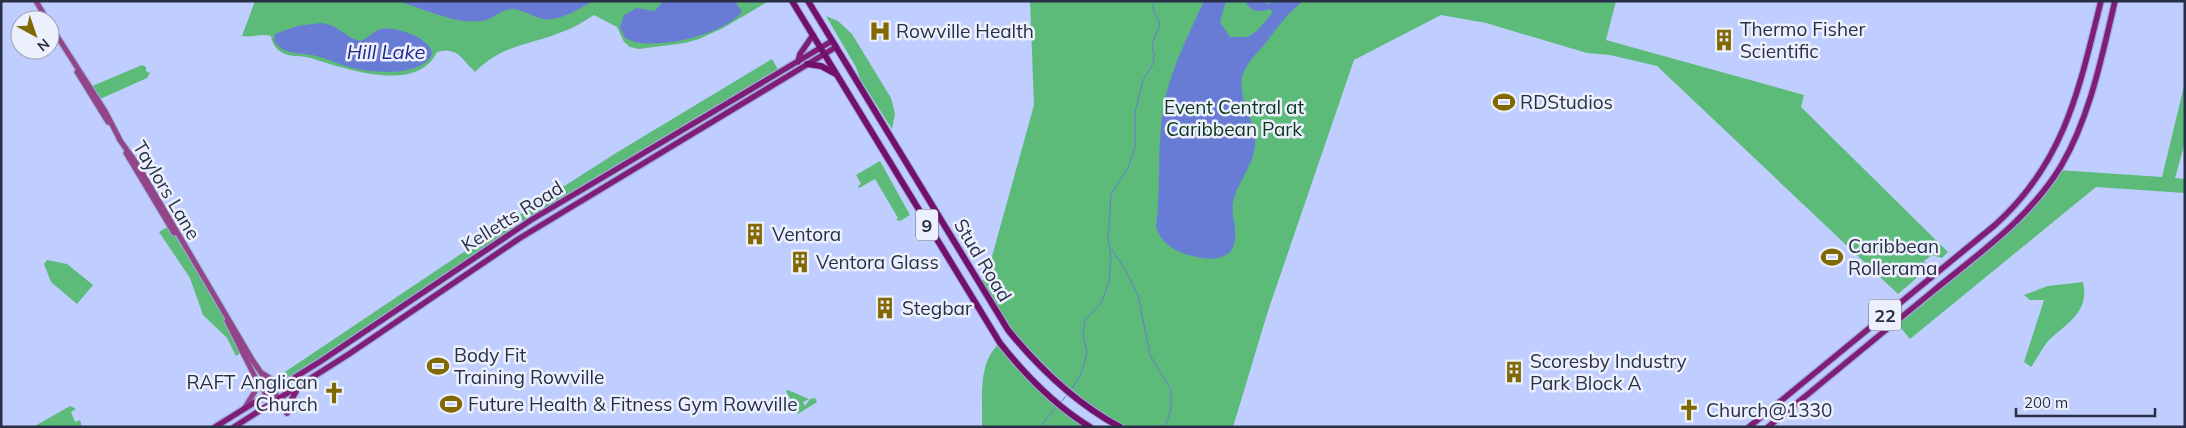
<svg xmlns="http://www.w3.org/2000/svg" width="2186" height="428" font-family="Mulish,sans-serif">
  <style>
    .green { fill: #5cbb79 }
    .water { fill: #687cd5 }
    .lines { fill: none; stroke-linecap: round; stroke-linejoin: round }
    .stream { stroke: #687cd5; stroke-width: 1 }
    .secondary-casing { stroke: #9eabd6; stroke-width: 7 }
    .primary-casing { stroke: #9eabd6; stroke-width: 8 }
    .trunk-casing { stroke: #9eabd6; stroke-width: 8 }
    .secondary { stroke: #924689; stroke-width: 5 }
    .primary { stroke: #801d77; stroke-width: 5.5 }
    .trunk { stroke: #73106b; stroke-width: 6 }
    .labels { text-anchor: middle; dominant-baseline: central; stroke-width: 5; stroke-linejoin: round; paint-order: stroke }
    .shield { fill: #ecf0fd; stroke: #64697d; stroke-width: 1 }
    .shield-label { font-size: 18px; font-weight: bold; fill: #292f46 }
    .poi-label { font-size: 19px; fill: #292f46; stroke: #ecf0fd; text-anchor: start }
    .park-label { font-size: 19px; fill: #0c361b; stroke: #ecf0fd }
    .street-label { font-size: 19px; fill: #292f46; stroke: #ecf0fd }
    .water-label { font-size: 20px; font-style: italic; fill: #22278f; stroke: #ecf0fd }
  </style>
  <rect width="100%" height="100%" fill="#bfcefe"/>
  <path class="green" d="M255 1H769L723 28 699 39 685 43 639 49 630 47 624 42 617 27 594 15C583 22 572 29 559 33 526 46 502 45 475 72 461 59 459 47 437 52 417 95 343 68 311 58 302 55 290 58 281 52 275 48 272 43 271 36 261 33 252 38 242 36Z
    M1030 1H1616L1606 40 1804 95 1801 107 1948 252 1942 258 1932 255 1924 261 1926 270 1898 294 1657 66 1610 55 1587 53 1486 23 1441 15 1354 60 1268 311 1233 427H1120L1094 411 1027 353 978 283 986 278 1034 105Z
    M826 16 838 21 852 34 891 98 895 114 892 129 860 79 856 67Z
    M772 59 780 73 531 220 524 221 516 217 616 153Z
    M142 65 146 67V71L150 73 147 78 98 100 90 87Z
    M2185 82V142L2175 178 2185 179V193L2096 187 1910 339 1896 322 2008 229 2058 170 2162 177Z
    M880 161 910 215 900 221 896 220 898 218 875 179 859 188 858 186 861 184 856 175Z
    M513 219 514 230 285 384 273 380Z
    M169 226 217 302 242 352 236 356 227 338 203 315 190 278 159 232Z
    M47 260 67 264 93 285 77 304 51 282 44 264Z
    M2083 282C2090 312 2067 323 2049 340 2042 348 2037 359 2031 367L2024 362 2044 300H2030L2024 295 2048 286Z
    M1000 343 1026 374 1090 427H982C983 399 977 362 1000 343Z
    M788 390 809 399 803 402 805 406 810 399 815 398 817 402 798 414 786 391Z
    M70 406 76 409 71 412 75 422 80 420 82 427H33Z"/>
  <path class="water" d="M397 1H593C578 9 557 24 539 18 530 15 523 10 513 9 500 9 494 19 482 21 452 24 426 9 397 1Z
    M663 1H735L742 12C723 35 651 53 625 38L620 27 624 15 637 8 655 11Z
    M1204 1H1226L1220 22 1230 37H1248L1258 30 1273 12 1270 9C1259 12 1251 13 1245 1H1264L1268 4 1277 1H1303C1288 13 1279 25 1268 40 1259 52 1248 60 1243 74 1236 98 1254 116 1255 139 1256 161 1242 176 1235 195 1230 208 1234 217 1235 229 1239 263 1210 262 1185 254 1171 249 1161 242 1156 227 1161 188 1157 148 1163 109 1170 70 1188 36 1204 1Z
    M321 23C337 24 345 37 360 41 368 39 373 31 381 29 395 26 432 38 432 54 422 77 373 73 353 68 340 65 329 59 316 56 301 52 284 56 274 41L275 34 297 26Z"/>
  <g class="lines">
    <path class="stream" d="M1031 3 1033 1
      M1111 248 1126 271 1138 295 1150 355 1171 390V409L1165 427
      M1071 390 1081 374 1087 352 1083 335 1085 320 1101 303 1109 282 1111 258 1108 239 1111 194 1128 168 1135 147V113L1143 80 1153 64 1154 55 1152 44 1160 24 1152 7 1155 1
      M1060 403 1067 395
      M1040 427 1057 406"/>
    <g class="secondary-casing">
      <path id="secondary" d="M36 1 47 20
        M50 25 105 111 120 140
        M77 72 108 122
        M119 139 137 164 253 361 279 399
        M126 153 174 233
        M227 321 257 381 273 403
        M262 373 276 382 285 384
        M244 409 257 388V382"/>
    </g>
    <g class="primary-casing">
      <path id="primary" d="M798 62 800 54 813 35
        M287 413 288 406 299 386
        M215 427 321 361 531 220 832 41
        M234 427 349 354 520 238 836 47
        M1749 427 1995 225C2065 162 2079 89 2101 1
        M1768 427C1822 382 1877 337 1932 292 1978 254 2030 218 2061 166 2090 117 2102 56 2115 1"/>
    </g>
    <g class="trunk-casing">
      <path id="trunk" d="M792 1 1000 343C1026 376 1054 405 1090 427
        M808 1 1008 330C1040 369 1075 403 1120 427
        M807 64 821 66 836 74"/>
    </g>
    <use href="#secondary" class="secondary"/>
    <use href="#primary" class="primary"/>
    <use href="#trunk" class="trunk"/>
  </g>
  <defs>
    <g id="hospital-bare" transform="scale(1.725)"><path d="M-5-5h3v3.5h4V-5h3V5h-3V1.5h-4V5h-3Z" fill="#826800" stroke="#ecf0fd" stroke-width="2.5" paint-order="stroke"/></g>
    <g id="building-bare" transform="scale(1.725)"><path d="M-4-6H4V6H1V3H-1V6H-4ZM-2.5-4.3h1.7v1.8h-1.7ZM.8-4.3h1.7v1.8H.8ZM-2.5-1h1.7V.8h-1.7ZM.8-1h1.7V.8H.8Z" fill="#826800" stroke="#ecf0fd" stroke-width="2.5" paint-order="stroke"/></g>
    <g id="stadium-bare" transform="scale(1.725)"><path d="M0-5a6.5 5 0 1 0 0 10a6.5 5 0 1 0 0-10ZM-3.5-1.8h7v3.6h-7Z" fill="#826800" stroke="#ecf0fd" stroke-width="2.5" paint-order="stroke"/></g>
    <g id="church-bare" transform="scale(1.725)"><path d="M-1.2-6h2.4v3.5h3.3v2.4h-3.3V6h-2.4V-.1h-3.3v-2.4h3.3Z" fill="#826800" stroke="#ecf0fd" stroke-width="2.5" paint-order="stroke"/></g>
  </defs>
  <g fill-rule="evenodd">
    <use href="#hospital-bare" x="880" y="31"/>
    <use href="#building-bare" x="1724" y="40"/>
    <use href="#stadium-bare" x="1504" y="102"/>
    <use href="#building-bare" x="755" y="234"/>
    <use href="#stadium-bare" x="1832" y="257"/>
    <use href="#building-bare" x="800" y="262"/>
    <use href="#building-bare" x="885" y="308"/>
    <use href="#stadium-bare" x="438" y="366"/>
    <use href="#building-bare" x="1514" y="372"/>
    <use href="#church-bare" x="334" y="393"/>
    <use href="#stadium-bare" x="451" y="404"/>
    <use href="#church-bare" x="1689" y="410"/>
  </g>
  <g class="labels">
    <g class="shield">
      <rect x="916" y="209.5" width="22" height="31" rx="4"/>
      <rect x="1869" y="299.5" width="32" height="31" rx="4"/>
    </g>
    <g class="shield-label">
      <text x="927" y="225">9</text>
      <text x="1885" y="315">22</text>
    </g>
    <g class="poi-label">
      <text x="1740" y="29">Thermo Fisher<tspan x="1740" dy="22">Scientific</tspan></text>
      <text x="896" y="31">Rowville Health</text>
      <text x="1520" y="102">RDStudios</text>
      <text x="772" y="234">Ventora</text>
      <text x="1848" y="246">Caribbean<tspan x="1848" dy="22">Rollerama</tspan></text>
      <text x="816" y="262">Ventora Glass</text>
      <text x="902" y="308">Stegbar</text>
      <text x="454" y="355">Body Fit<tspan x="454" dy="22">Training Rowville</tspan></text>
      <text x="1530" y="361">Scoresby Industry<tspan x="1530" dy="22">Park Block A</tspan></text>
      <text x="318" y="382" text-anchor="end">RAFT Anglican<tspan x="318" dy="22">Church</tspan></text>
      <text x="468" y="404">Future Health &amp; Fitness Gym Rowville</text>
      <text x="1706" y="410">Church@1330</text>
    </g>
    <g class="park-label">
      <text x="1234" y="107">Event Central at<tspan x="1234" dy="22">Caribbean Park</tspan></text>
    </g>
    <g class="street-label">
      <text transform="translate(167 190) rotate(59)">Taylors Lane</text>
      <text transform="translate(512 216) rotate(-32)">Kelletts Road</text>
      <text transform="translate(983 260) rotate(59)">Stud Road</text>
    </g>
    <g class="water-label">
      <text x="386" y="51">Hill Lake</text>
    </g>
  </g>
  <rect width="2186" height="428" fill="none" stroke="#292f46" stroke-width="5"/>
  <g transform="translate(35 35) rotate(140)"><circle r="24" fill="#ecf0fd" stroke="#9ea3b4"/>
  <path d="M0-4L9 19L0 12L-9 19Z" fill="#826800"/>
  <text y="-8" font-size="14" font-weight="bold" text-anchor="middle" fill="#292f46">N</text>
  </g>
  <path d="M2016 408v8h139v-8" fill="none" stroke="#292f46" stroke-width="2.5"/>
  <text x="2024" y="408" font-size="15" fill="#292f46" stroke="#ecf0fd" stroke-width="4" paint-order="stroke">200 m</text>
</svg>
